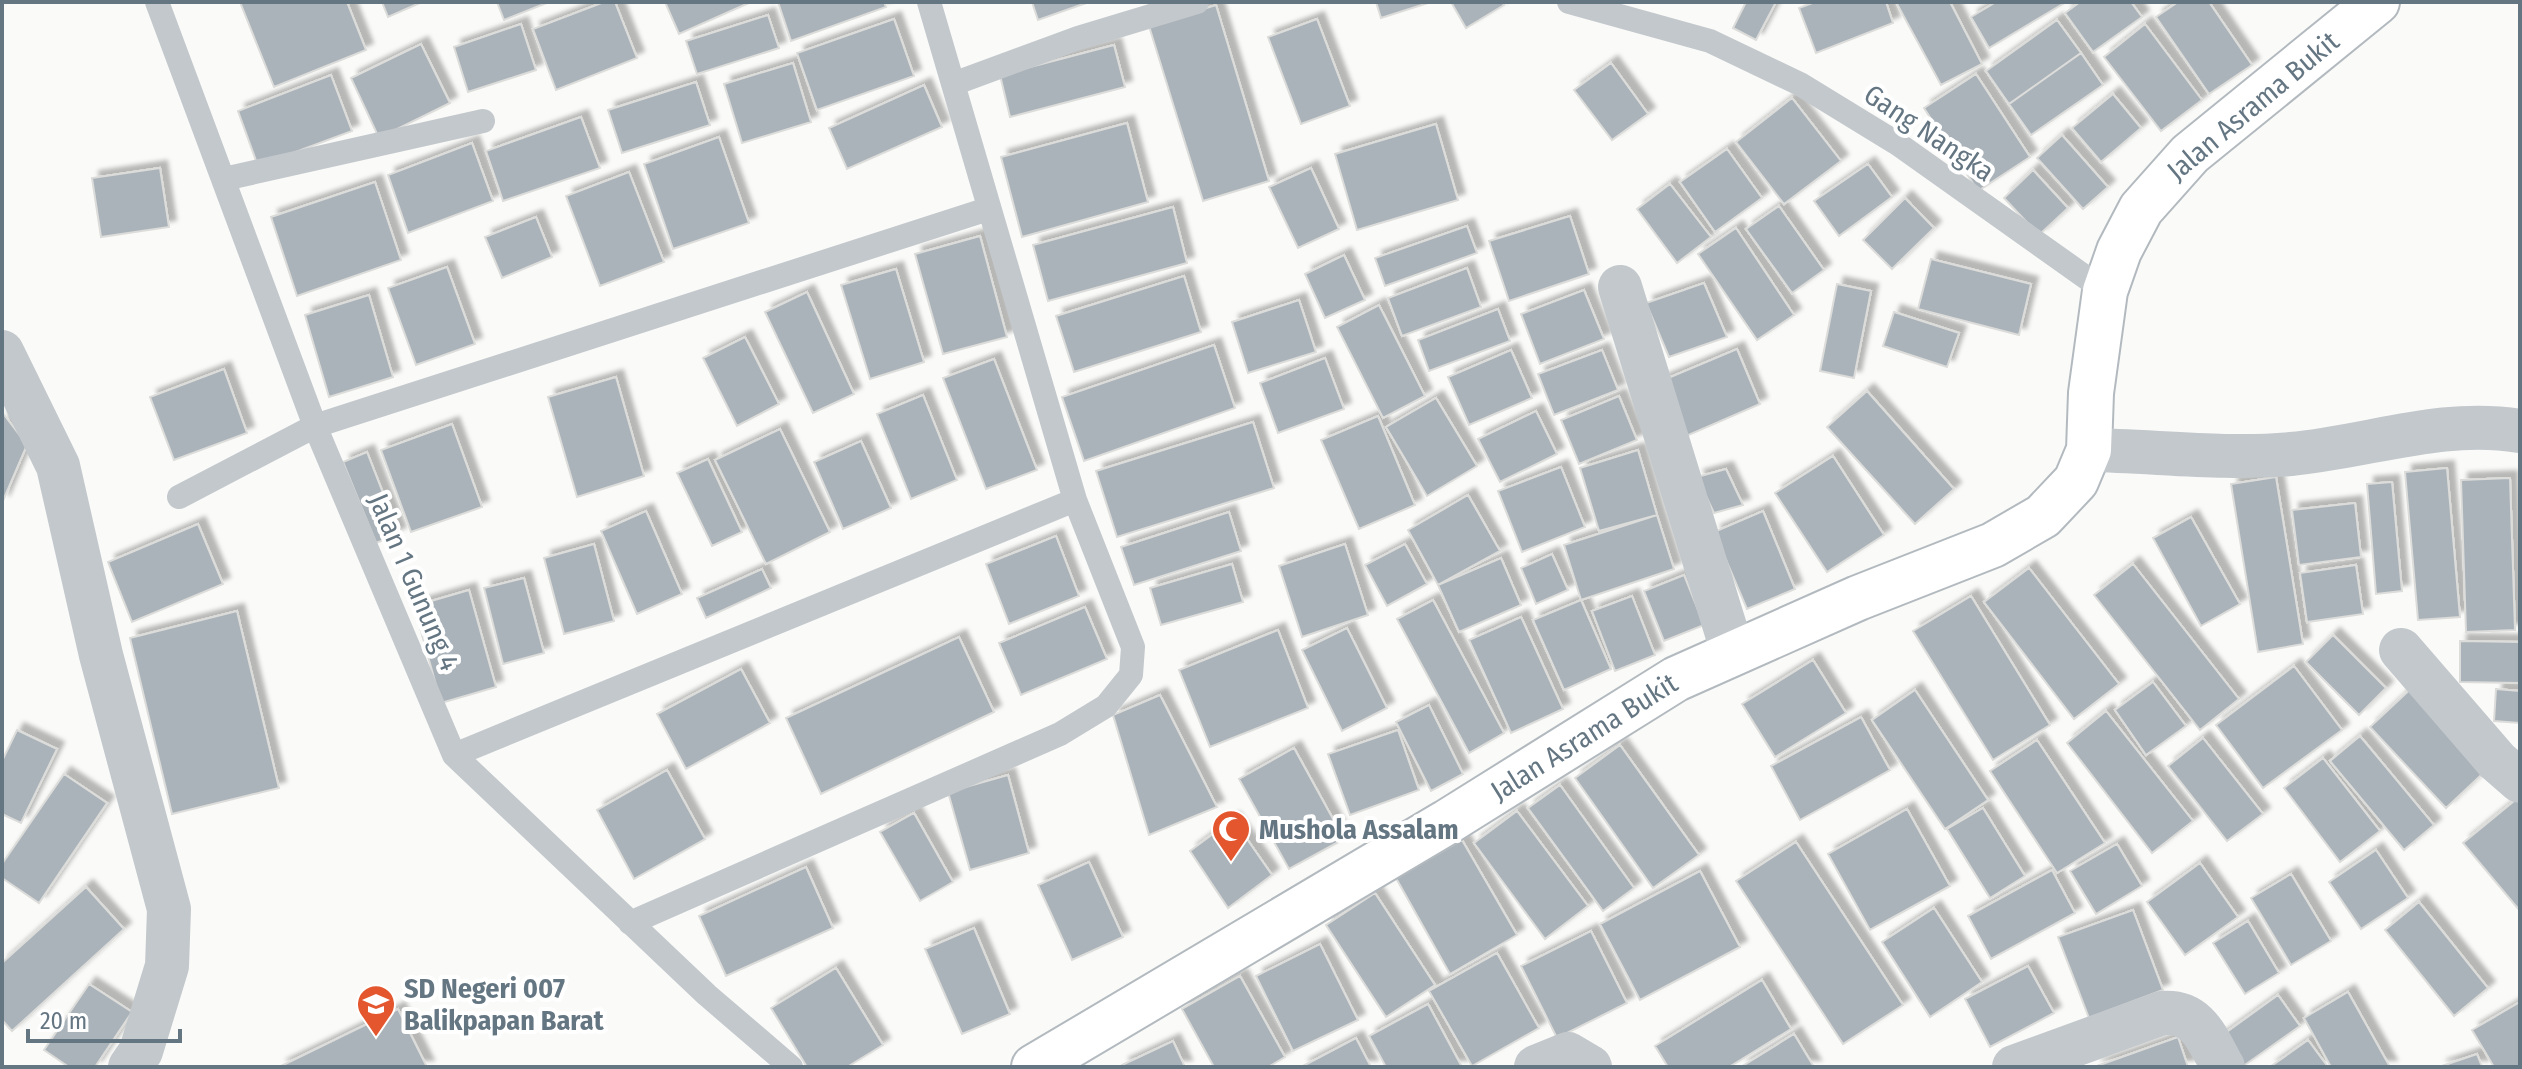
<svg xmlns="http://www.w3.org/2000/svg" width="2522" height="1069" font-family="'Fira Sans Condensed',sans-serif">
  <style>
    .building { fill: #aab3b9; stroke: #dcdcda; stroke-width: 2; filter: url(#shadow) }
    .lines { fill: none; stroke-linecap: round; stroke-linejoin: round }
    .secondary-casing { stroke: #b3babf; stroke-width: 48 }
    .lane { stroke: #c3c8cc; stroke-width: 24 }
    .street { stroke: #c3c8cc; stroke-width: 44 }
    .secondary { stroke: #fff; stroke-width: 44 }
    .labels { text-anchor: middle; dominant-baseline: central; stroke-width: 8; stroke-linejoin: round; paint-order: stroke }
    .street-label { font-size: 28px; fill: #657683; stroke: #fff }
    .poi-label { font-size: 28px; font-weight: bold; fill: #657683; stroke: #fff; text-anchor: start }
  </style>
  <defs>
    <filter id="shadow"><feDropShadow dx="7" dy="-7" stdDeviation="2" flood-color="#0004"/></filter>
  </defs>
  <rect width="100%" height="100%" fill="#fafaf8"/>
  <path class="building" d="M240 2H347L366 50 274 87Z
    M382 2H422L388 17Z
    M497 2H549L504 20Z
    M604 2H615L637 58 556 90 533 29Z
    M665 2H751L679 34Z
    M778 2H884L886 7 791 41Z
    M1032 2H1089L1038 20Z
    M1376 2H1431L1381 18Z
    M1451 2H1502L1504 5 1466 28Z
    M1746 2H1776L1756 40 1733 28Z
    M1815 2H1886L1893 23 1816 53 1799 8Z
    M1896 2H1950L1982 64 1941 85Z
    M1996 2H2066L1989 48 1971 17Z
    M2080 2H2131L2142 17 2093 52 2065 13Z
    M2178 2H2209L2252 65 2209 94 2156 17Z
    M1216 5 1269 181 1203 201 1149 26Z
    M768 15 779 48 697 74 686 41Z
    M894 19 914 76 817 110 797 53Z
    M1317 19 1350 106 1301 124 1268 37Z
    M2057 20 2081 53 2009 104 1986 71Z
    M521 24 536 70 468 92 454 47Z
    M2145 24 2202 100 2161 131 2104 57Z
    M421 44 450 103 379 138 351 78Z
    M1114 45 1125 87 1010 117 1000 75Z
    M2081 53 2103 85 2031 135 2009 104Z
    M793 63 811 122 742 143 724 84Z
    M1611 63 1648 114 1612 140 1574 90Z
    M1976 74 2030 157 1978 191 1924 108Z
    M331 75 352 131 258 166 238 111Z
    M696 82 710 125 622 153 608 110Z
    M924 85 942 127 847 169 829 128Z
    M2113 94 2141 128 2101 162 2072 128Z
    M1792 98 1841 161 1784 204 1736 142Z
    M581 117 600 168 503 201 486 151Z
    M1127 123 1148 202 1022 237 1001 157Z
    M1436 124 1458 200 1357 230 1335 154Z
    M2062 135 2108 187 2083 209 2037 158Z
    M719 137 749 223 673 249 644 164Z
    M472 143 493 201 408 233 388 175Z
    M1727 149 1762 198 1715 232 1680 182Z
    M1868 164 1892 197 1839 236 1814 201Z
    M160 168 169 227 101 237 92 178Z
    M1311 168 1339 229 1298 248 1269 187Z
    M2033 170 2068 208 2039 235 2004 198Z
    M629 172 664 262 600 286 566 196Z
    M375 182 401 260 297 296 271 217Z
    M1670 184 1711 237 1677 263 1637 209Z
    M1905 198 1934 228 1892 269 1863 240Z
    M1779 206 1824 270 1792 293 1746 229Z
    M1173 207 1187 263 1048 301 1033 245Z
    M1570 216 1589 274 1509 301 1489 241Z
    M536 217 552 257 502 278 485 237Z
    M1467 226 1477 253 1385 286 1375 258Z
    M1736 228 1794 315 1757 340 1698 254Z
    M980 236 1007 337 943 354 915 254Z
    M1344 255 1365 300 1325 318 1305 274Z
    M1931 259 2031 284 2019 335 1918 309Z
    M447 267 475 344 416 365 388 288Z
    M1467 268 1481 307 1402 336 1388 298Z
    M896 269 924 362 870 379 841 285Z
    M1184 276 1201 332 1074 372 1056 316Z
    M1704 283 1727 337 1669 357 1646 303Z
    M1837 284 1871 291 1854 378 1820 371Z
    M1584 290 1604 339 1540 364 1521 314Z
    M807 292 854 394 813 413 765 312Z
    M369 295 393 377 329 397 305 315Z
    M1299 300 1316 352 1248 373 1232 322Z
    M1379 305 1425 396 1383 418 1337 327Z
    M1498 309 1510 341 1429 371 1418 340Z
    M1894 312 1959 333 1947 367 1883 346Z
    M745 337 779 404 737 426 703 358Z
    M1214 345 1235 408 1084 461 1062 397Z
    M1737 349 1760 404 1684 437 1661 381Z
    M1511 350 1532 398 1469 425 1448 377Z
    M1602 350 1618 390 1554 415 1538 374Z
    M1325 358 1344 409 1278 433 1260 383Z
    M994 359 1037 470 986 489 943 378Z
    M224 369 247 433 174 460 150 397Z
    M616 377 644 476 577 497 548 397Z
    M1867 391 1954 489 1915 524 1827 427Z
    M923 395 957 480 911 499 877 414Z
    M1619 396 1637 440 1579 464 1561 420Z
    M1436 398 1477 466 1427 496 1386 427Z
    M1536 411 1557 454 1500 482 1478 439Z
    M2 412 27 445 2 503Z
    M1378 416 1415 505 1359 529 1321 440Z
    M1253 422 1274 488 1117 537 1096 471Z
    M452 424 482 507 411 532 381 450Z
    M780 429 830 532 766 564 715 460Z
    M861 441 891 508 843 529 814 462Z
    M1638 450 1657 515 1599 531 1580 468Z
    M367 452 399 534 376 543 343 462Z
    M1833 456 1884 535 1827 572 1775 493Z
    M708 459 742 532 712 546 677 473Z
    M1561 467 1585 527 1522 552 1498 491Z
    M2447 468 2460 617 2418 620 2405 472Z
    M1726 469 1743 505 1714 513 1697 477Z
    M2276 477 2303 644 2258 652 2231 484Z
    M2510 478 2515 630 2466 632 2461 480Z
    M2392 482 2402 591 2376 594 2367 484Z
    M1468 495 1500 551 1438 585 1408 530Z
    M2355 503 2361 557 2299 565 2292 510Z
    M646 511 682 594 637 614 601 531Z
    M1763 511 1795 589 1747 609 1714 532Z
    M1229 512 1241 551 1134 585 1121 547Z
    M1657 515 1674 569 1581 600 1564 545Z
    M2191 517 2240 604 2201 626 2153 538Z
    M198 524 223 584 132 622 108 562Z
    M1056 536 1079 596 1009 624 986 564Z
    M594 544 614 621 564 634 544 558Z
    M1345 544 1368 615 1302 637 1279 566Z
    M1405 544 1427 584 1387 606 1365 565Z
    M1552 554 1568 590 1536 604 1521 568Z
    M1501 558 1521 605 1459 632 1438 585Z
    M1232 564 1243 602 1161 625 1150 588Z
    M2133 564 2239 699 2200 730 2094 595Z
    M2356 565 2363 614 2307 622 2300 573Z
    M2029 568 2119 684 2074 719 1984 602Z
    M762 569 771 588 706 618 697 598Z
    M1684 575 1704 625 1664 641 1644 591Z
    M524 578 544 653 503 664 484 588Z
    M469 590 496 687 441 703 414 606Z
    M1632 596 1655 655 1615 671 1592 611Z
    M1971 596 2050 725 1993 760 1913 631Z
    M1433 600 1504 733 1469 753 1397 619Z
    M1581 600 1611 669 1564 690 1533 620Z
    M1085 607 1107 659 1021 695 999 643Z
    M237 611 279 788 172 814 130 638Z
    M1521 617 1563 709 1511 733 1469 640Z
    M1347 628 1387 708 1342 731 1302 650Z
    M1278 630 1308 708 1210 747 1179 670Z
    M2333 635 2386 688 2359 715 2306 662Z
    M959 637 994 712 821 794 786 718Z
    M2460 641 2520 642V683L2460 682Z
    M1813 660 1846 713 1775 757 1742 704Z
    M2294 666 2342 730 2263 788 2216 725Z
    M741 669 770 723 686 769 657 714Z
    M2153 682 2186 726 2146 755 2115 710Z
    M2418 682 2494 763 2446 808 2370 727Z
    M2496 689 2520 691V723L2494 721Z
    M1915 690 1988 800 1945 829 1872 720Z
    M1160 695 1217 807 1149 835 1113 715Z
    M1429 705 1463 774 1431 791 1396 722Z
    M2106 711 2193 821 2152 853 2067 743Z
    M1861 717 1890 770 1800 820 1771 766Z
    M17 730 57 749 21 823 2 814V761Z
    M1398 730 1419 790 1350 815 1328 754Z
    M2360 736 2434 825 2404 850 2330 761Z
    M2203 738 2263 814 2227 841 2168 766Z
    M2037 740 2105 843 2057 873 1990 771Z
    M1620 745 1699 855 1653 888 1575 778Z
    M1294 748 1344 839 1289 869 1239 779Z
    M2323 758 2380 831 2340 862 2284 788Z
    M667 770 705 839 634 879 597 810Z
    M64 774 107 803 39 903 2 878V864Z
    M1008 775 1029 853 970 870 948 792Z
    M1560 785 1634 888 1603 911 1528 808Z
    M2519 797 2520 799V911L2463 843Z
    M1983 808 2025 876 1990 898 1947 829Z
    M1907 809 1950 886 1870 930 1828 854Z
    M1517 811 1588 906 1545 939 1474 843Z
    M914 813 953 882 920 901 880 832Z
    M1233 819 1272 875 1228 908 1190 851Z
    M1462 840 1517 935 1450 974 1396 878Z
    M1796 842 1903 1005 1843 1044 1736 881Z
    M2117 844 2142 886 2096 914 2070 871Z
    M2376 850 2408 898 2361 929 2329 882Z
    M1089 862 1123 937 1072 960 1038 885Z
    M2200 863 2238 917 2185 955 2147 902Z
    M806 867 833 928 726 976 699 916Z
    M2052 870 2075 913 1991 959 1968 916Z
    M1700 871 1740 947 1640 1000 1600 924Z
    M2291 874 2331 941 2291 965 2251 898Z
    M86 887 124 929 12 1031 2 1020V963Z
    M1375 893 1435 985 1386 1017 1326 925Z
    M2419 902 2488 988 2454 1016 2385 930Z
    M1934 908 1982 982 1930 1017 1882 942Z
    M2133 910 2163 990 2089 1018 2058 937Z
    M2248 921 2279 973 2245 994 2213 943Z
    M974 928 1010 1014 962 1034 925 949Z
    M1591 931 1627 1003 1557 1038 1521 966Z
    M1320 944 1358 1020 1293 1051 1256 976Z
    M1497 953 1539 1028 1472 1066 1429 991Z
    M2028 966 2054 1013 1990 1047 1965 999Z
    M836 968 883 1045 847 1067H807L771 1008Z
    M1240 976 1285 1057 1268 1067H1214L1182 1009Z
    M1762 980 1791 1029 1729 1067H1668L1655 1046Z
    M89 984 132 1012 95 1067H69L44 1050Z
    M2348 992 2390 1067H2331L2304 1018Z
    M2278 995 2300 1026 2242 1067 2217 1039Z
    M2520 1002V1067H2494L2472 1030Z
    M1428 1004 1462 1067H1386L1369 1036Z
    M398 1009 427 1067H279Z
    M1794 1034 1814 1067H1741Z
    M2178 1037 2188 1067H2094Z
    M1356 1038 1371 1067H1301Z
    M2308 1040 2328 1067H2270Z
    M1173 1041 1185 1067H1123L1122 1065Z
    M2477 1054 2482 1067H2439Z"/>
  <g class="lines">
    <g class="secondary-casing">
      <path id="secondary" d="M1034 1067 1447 822 1676 679 1858 598 1993 545 2043 516 2076 481 2089 450 2091 393 2105 291 2119 251 2141 209 2190 154 2377 2"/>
    </g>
    <path class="lane" d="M157 2 315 426 454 755 707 995 791 1067
      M1569 2 1710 41 1800 84 1898 144 2105 291
      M953 84 1078 38 1197 2
      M224 179 483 121
      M179 497 315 426 988 209
      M454 755 1075 500
      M630 923 1060 734 1106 706 1131 675 1133 647 1075 500 929 2"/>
    <path class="street" d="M1620 287 1733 653
      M2 352 58 466 101 655 169 909 167 966 141 1051 130 1067
      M2089 450C2155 451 2225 460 2291 454 2368 447 2441 418 2520 431
      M2401 650 2497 761 2520 781
      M1536 1067 1568 1054 1590 1067
      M2014 1067 2162 1013C2198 1010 2207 1039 2223 1067"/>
    <use href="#secondary" class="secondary"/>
  </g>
  <defs>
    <g id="mosque-pin" transform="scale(2)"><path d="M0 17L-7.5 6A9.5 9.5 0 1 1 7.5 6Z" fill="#e4572e" stroke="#fff"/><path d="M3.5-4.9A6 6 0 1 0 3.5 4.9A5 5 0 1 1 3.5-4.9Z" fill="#fff"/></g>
    <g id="school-pin" transform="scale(2)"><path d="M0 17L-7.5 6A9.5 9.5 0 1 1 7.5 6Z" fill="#e4572e" stroke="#fff"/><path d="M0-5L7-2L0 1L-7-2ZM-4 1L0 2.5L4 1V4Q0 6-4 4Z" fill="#fff"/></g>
  </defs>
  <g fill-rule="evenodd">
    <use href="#mosque-pin" x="1231" y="829"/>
    <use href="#school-pin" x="376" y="1004"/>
  </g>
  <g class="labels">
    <g class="street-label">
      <text transform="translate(2253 106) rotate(-40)">Jalan Asrama Bukit</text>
      <text transform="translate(1929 133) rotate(34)">Gang Nangka</text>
      <text transform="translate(414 582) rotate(67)">Jalan 1 Gunung 4</text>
      <text transform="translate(1584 737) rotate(-32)">Jalan Asrama Bukit</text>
    </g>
    <g class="poi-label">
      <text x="1259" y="829">Mushola Assalam</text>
      <text x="404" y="988">SD Negeri 007<tspan x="404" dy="32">Balikpapan Barat</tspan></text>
    </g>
  </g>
  <rect width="2522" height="1069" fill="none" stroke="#657683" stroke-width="8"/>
  <path d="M28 1029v12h152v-12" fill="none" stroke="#657683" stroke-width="4"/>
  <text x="40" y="1029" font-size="24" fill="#657683" stroke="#ffffff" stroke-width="6" paint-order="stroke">20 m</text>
</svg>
